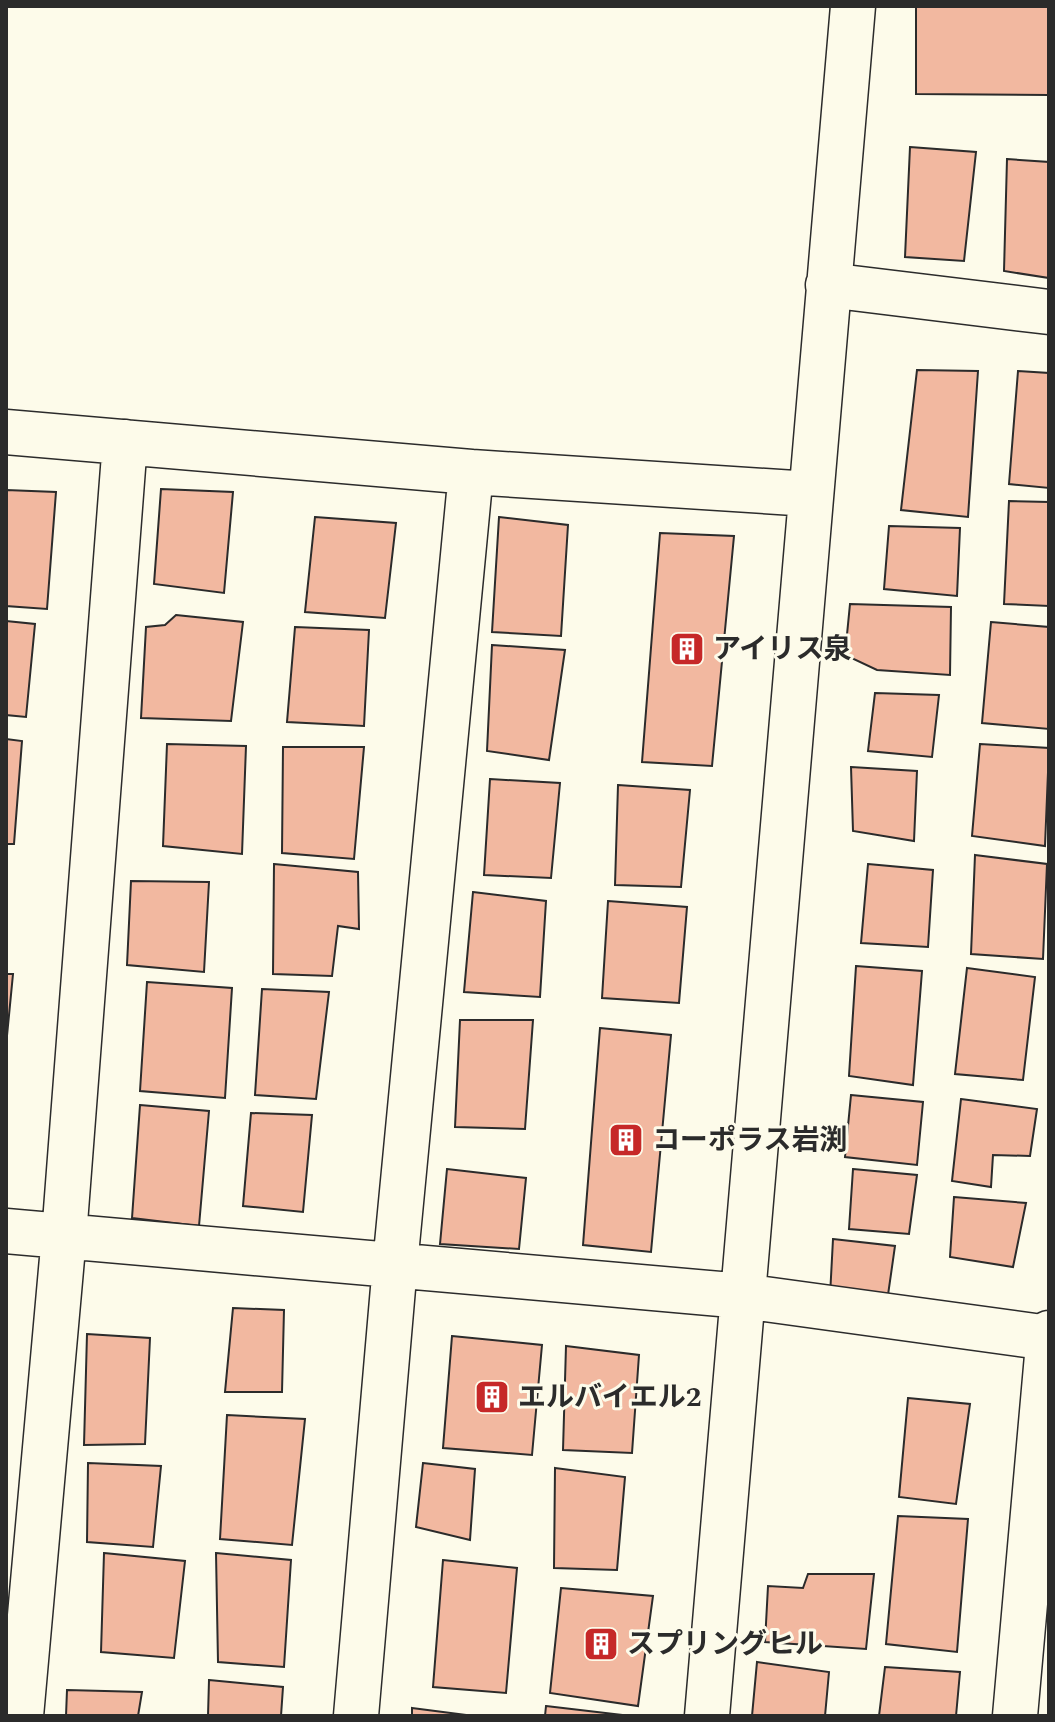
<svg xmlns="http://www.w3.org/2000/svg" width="1055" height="1722" font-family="Spectral,'Noto Sans JP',serif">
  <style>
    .building { fill: #f2b8a0; stroke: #2b2b2b; stroke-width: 2 }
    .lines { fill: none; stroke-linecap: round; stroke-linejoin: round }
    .minor-casing { stroke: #2b2b2b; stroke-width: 47 }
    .minor { stroke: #fdfbea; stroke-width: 44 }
    .labels { text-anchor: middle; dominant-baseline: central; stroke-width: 6; stroke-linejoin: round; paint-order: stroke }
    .poi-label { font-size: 28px; font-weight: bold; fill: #2b2b2b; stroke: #fdfbea; text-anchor: start }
  </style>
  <rect width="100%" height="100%" fill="#fdfbea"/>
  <path class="building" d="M916 6H1049V95L916 94Z
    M910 147 976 152 964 261 905 257Z
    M1007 159 1049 162V278L1004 271Z
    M917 370 978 371 968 517 901 510Z
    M1018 371 1049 373V488L1009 484Z
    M161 489 233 492 224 593 154 584Z
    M6 490 56 492 47 609 6 606Z
    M1009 501 1049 502V606L1004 604Z
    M315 517 396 523 385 618 305 612Z
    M499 517 568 525 561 636 492 632Z
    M889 526 960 528 957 596 884 589Z
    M660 533 734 536 712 766 642 762Z
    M850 604 951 607 950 675 877 670 845 655Z
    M176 615 243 622 231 721 141 718 146 627 165 625Z
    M6 621 35 624 26 717 6 715Z
    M991 622 1049 627V729L982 723Z
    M295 627 369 630 364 726 287 722Z
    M492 645 565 650 549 760 487 751Z
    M875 693 939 695 932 757 868 751Z
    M6 739 22 741 14 844H6Z
    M167 744 246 746 242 854 163 846Z
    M980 744 1049 748 1045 846 972 836Z
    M283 747H364L354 859 282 853Z
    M851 767 917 771 914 841 853 831Z
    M490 779 560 783 551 878 484 875Z
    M618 785 690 790 681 887 615 885Z
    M975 855 1047 864 1043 959 971 954Z
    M274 864 358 872 359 929 338 926 332 976 273 974Z
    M868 864 933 870 928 947 861 943Z
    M131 881 209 882 204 972 127 965Z
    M473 892 546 901 540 997 464 992Z
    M608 901 687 907 679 1003 602 998Z
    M856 966 922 971 913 1085 849 1076Z
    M967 968 1035 977 1023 1080 955 1074Z
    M6 974H13L6 1046Z
    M147 982 232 988 225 1098 140 1091Z
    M262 989 329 992 316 1099 255 1095Z
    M460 1020H533L525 1129 455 1127Z
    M600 1028 671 1035 651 1252 583 1245Z
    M851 1095 923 1102 917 1165 845 1157Z
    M961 1099 1037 1109 1030 1156 993 1155 991 1187 952 1181Z
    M140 1105 209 1111 199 1226 132 1218Z
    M251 1113 312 1115 303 1212 243 1206Z
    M447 1169 526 1178 519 1249 440 1244Z
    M853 1169 917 1175 909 1234 849 1229Z
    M954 1197 1026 1203 1013 1267 950 1257Z
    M833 1239 895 1246 887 1302 830 1296Z
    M233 1308 284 1310 282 1392H225Z
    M87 1334 150 1338 145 1444 84 1445Z
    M452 1336 542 1345 532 1455 443 1448Z
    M566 1346 639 1355 632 1453 563 1450Z
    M908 1398 970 1404 956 1504 899 1497Z
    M227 1415 305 1419 292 1545 220 1539Z
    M88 1463 161 1466 153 1547 87 1542Z
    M423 1463 475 1469 470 1540 416 1527Z
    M555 1468 625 1477 617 1570 554 1568Z
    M898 1516 968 1519 957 1652 886 1644Z
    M104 1553 185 1561 174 1658 101 1652Z
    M216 1553 291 1560 284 1667 218 1662Z
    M443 1560 517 1568 506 1693 433 1687Z
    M808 1574H874L866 1649 765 1642 768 1586 803 1588Z
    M561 1588 653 1596 638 1706 550 1693Z
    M757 1662 829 1672 825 1716H752Z
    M885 1667 960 1672 956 1716H879Z
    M209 1680 283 1687 281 1716H208Z
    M67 1690 142 1692 138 1716H66Z
    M546 1706 631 1716H545Z
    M412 1708 474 1716H412Z"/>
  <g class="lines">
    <g class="minor-casing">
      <path id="minor" d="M828 285 1049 312
        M6 432 471 472 810 494
        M6 1231 743 1296 1049 1338
        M21 1716 64 1236 125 442
        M356 1716 395 1265 471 472
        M707 1716 853 6
        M1015 1716 1049 1333"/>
    </g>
    <use href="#minor" class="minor"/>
  </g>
  <defs>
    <g id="building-square" transform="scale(1.8)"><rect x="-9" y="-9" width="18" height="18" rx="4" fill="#c62828" stroke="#fdfbea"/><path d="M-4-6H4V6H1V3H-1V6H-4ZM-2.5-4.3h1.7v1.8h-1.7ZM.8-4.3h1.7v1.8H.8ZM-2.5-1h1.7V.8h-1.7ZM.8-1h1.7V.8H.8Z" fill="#fff"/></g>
  </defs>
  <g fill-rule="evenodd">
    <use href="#building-square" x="687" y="649"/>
    <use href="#building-square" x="626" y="1140"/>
    <use href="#building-square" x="492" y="1397"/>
    <use href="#building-square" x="601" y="1644"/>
  </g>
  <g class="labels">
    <g class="poi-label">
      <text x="713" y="649">アイリス泉</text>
      <text x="652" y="1140">コーポラス岩渕</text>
      <text x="518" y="1397">エルバイエル2</text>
      <text x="627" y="1644">スプリングヒル</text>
    </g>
  </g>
  <rect width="1055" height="1722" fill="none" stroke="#2b2b2b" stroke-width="16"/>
</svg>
